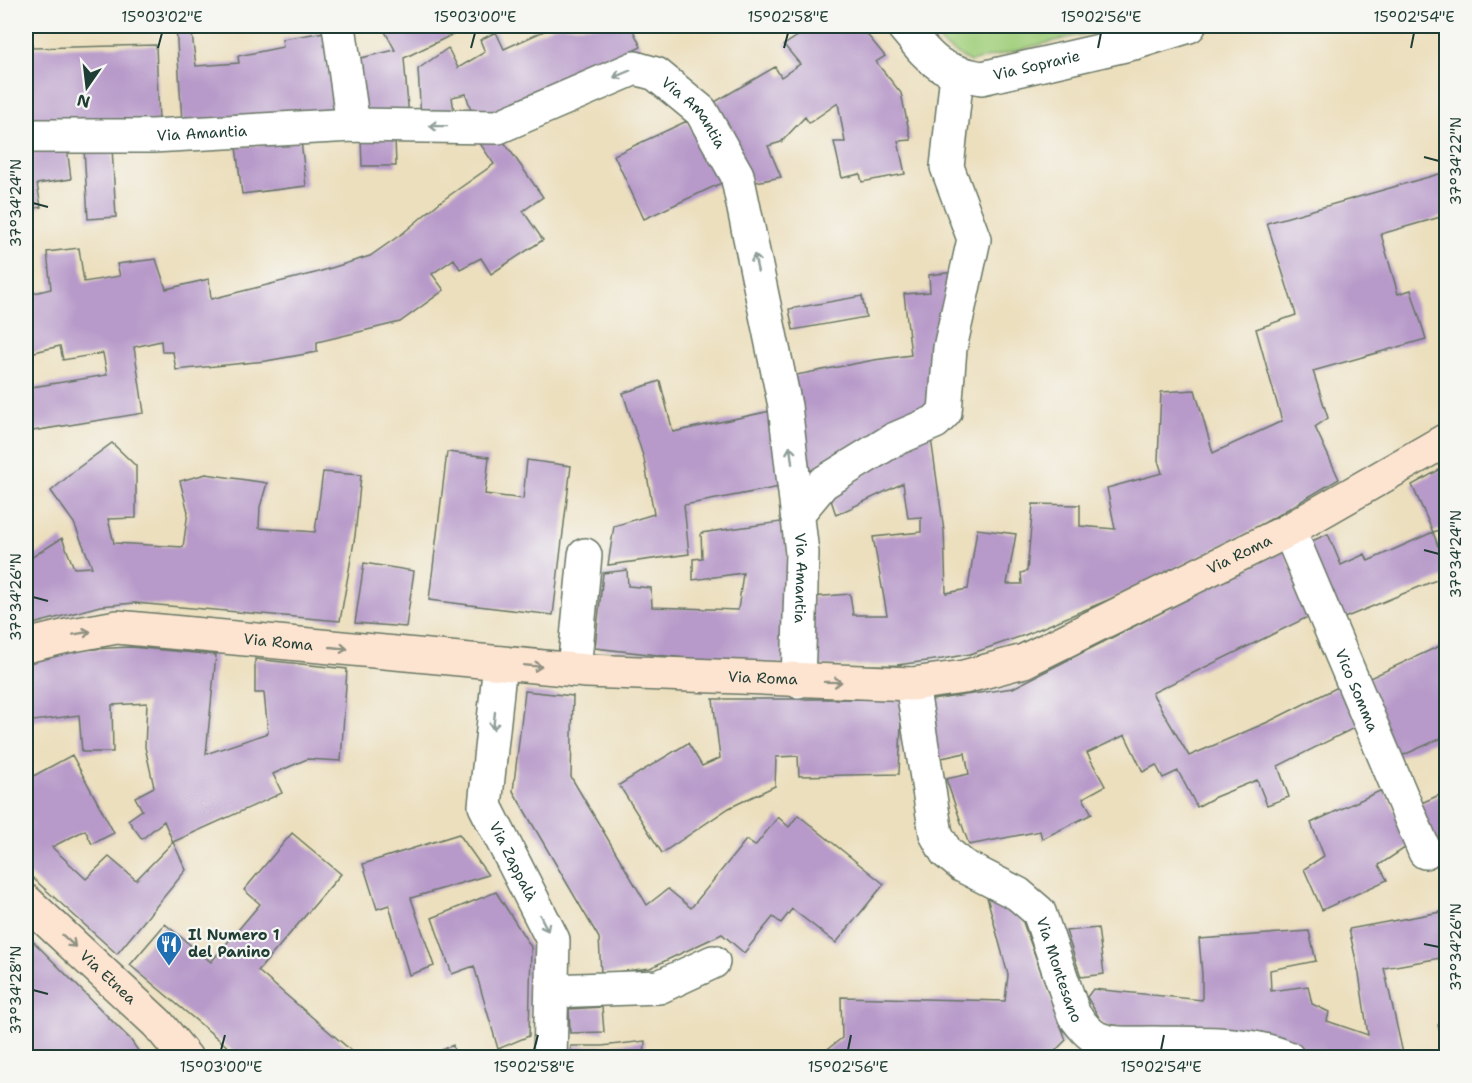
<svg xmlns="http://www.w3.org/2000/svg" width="1472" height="1083" font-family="'Shantell Sans',sans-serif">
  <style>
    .green { fill: #a1cf7c; stroke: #608658; stroke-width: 1.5 }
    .building { fill: #b79ac9 }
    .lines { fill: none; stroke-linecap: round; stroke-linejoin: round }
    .minor-casing { stroke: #677664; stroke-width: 36 }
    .secondary-casing { stroke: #677664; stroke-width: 36 }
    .minor { stroke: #fff; stroke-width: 33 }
    .secondary { stroke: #fde4d0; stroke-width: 33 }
    .oneway { stroke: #8f9e9a }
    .oneway2 { stroke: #8e9082 }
    .ticks { fill: none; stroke: #1f3d34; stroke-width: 2 }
    .labels { text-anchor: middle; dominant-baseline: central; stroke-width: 4.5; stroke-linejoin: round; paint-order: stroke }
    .street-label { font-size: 15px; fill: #1f3d34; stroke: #f6f6f2 }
    .poi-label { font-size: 15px; font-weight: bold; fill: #1f3d34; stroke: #f6f6f2; text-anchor: start }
    .neatline { fill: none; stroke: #1f3d34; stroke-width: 2 }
    .ticks-label { font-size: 15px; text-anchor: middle; fill: #1f3d34 }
  </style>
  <rect width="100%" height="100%" fill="#f6f6f2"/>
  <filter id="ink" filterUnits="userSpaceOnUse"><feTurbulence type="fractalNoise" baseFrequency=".0167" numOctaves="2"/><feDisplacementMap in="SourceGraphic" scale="12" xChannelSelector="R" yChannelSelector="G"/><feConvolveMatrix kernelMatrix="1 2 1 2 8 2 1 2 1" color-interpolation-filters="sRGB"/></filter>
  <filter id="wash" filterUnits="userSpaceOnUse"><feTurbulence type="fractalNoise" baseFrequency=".008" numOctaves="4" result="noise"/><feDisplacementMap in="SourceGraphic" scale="24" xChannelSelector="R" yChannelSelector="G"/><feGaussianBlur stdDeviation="1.35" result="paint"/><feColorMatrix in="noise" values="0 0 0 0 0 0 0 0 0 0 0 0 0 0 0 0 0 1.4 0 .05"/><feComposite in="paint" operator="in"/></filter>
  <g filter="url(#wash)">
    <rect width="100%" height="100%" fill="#ecdfbe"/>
    <path class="green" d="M928 26H1101L1099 30 970 62 944 46Z"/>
    <g id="blocks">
      <path class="building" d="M26 26H32V48L156 45 159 122 26 125Z
        M176 26H191L196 66 239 63 238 56 283 47 282 39 331 31 335 113 182 122Z
        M382 26H470L404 58 409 118 363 116 352 60 395 50Z
        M555 26H631L641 47 537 97 512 107 473 117 466 94 452 97 455 118 421 119 418 69 448 48 458 68 485 52 480 40 496 32 504 49Z
        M791 26H860L885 56 876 62 901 93 911 140 898 141 905 174 862 182 860 174 842 178 834 142H845L838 103 809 123 805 117 781 142 768 146 781 177 752 183 713 103 775 67 781 77 800 64 784 45 799 35Z
        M687 121 728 180 644 219 614 155Z
        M361 138H395L396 166H362Z
        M477 139H502L543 197 523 211 543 240 491 274 481 258 460 269 454 259 432 274 444 290 400 322 317 342V352L266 361 176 370 173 352H162L161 341 134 347 144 413 26 432V388L107 375 103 353 63 360 60 346 26 354V295L51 289 47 252 79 248 84 282 120 276 117 264 156 259 166 289 209 279 211 299 315 273 370 256 403 233 440 202 494 164Z
        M301 140 306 186 242 194 236 147Z
        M26 147H67L71 179 37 184 41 207 26 210Z
        M112 147 116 217 88 219 84 148Z
        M1446 172V221L1444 216 1381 234 1398 294 1411 290 1426 339 1313 371 1328 418 1315 427 1339 479 1247 533 1120 595 1025 635 970 654 942 659 897 665 813 666 812 597 850 594 853 615H887L873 537 921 532V517L908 518 903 483 836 515 830 497 930 431 944 531 946 593 968 589 977 529 1016 534 1007 584H1022L1021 573 1027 571 1033 504 1080 505V526L1115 529 1107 488 1162 473 1158 460 1161 392 1195 390 1213 453 1282 421 1256 329 1296 315 1267 223Z
        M955 272 930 418 811 476 791 376 874 360 911 355 904 294 930 292 929 275Z
        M862 296 866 317 793 330 789 309Z
        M660 381 673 432 775 410 785 486 684 505 689 554 608 565 614 526 654 514 644 459 623 393Z
        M112 443 136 466V518L108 519 114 543 183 547 188 512 180 481 206 474 267 483 260 507 259 528 315 532 323 472 361 475 355 536 340 621 135 603 100 606 26 626V561L62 538 74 568 92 567 74 523 51 491 78 468Z
        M447 452 489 457 485 494 523 499 527 460 571 466 553 615 429 600Z
        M1446 466V528L1433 532 1412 485Z
        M788 521V664L720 662 595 648 603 573 627 570 628 586 651 588 652 607 738 610 743 573 693 580V559L702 558 701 533Z
        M1433 532 1438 546 1446 542V576L1337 621 1305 544 1328 534 1341 565 1365 554 1368 561Z
        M1284 550 1312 615 1152 693 1189 756 1268 722 1344 684 1364 723 1278 766 1289 797 1267 805 1257 780 1215 797 1197 807 1178 771 1163 778 1156 765 1143 772 1125 735 1087 753 1105 786 1083 798 1092 814 1042 839 1040 831 969 845 946 779 969 774 965 753 937 759 925 701 1013 688Z
        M364 563 414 571 406 627 355 623Z
        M1446 643V736L1397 758 1363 681Z
        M131 647 216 655 206 754 268 733 264 693H255V659L347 669 341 761 307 759 273 774 282 793 173 842 164 821 142 839 128 820 142 810 135 797 154 787 145 747 147 703 112 705 113 752H82L79 715 26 722V660L75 650Z
        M525 691 573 696 571 777 647 905 668 889 691 908 746 840 755 846 778 817 789 827 798 815 884 884 836 943 792 909 781 923 773 917 744 953 722 934 650 968 601 974 599 938 513 791Z
        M713 699H902L899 774 799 776 798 756 776 757 775 786 729 808 662 853 619 785 688 743 702 766 720 758Z
        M72 755 114 833 92 844 85 830 52 847 55 850 86 879 109 857 136 880 173 842 186 870 117 954 26 872V780Z
        M1384 789 1411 844 1379 865 1387 880 1322 910 1304 869 1324 856 1311 823Z
        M1446 792V857L1440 858 1417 805Z
        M292 833 341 874 258 971 360 1058H241L130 965 165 924 211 962 260 904 244 890Z
        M459 834 488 875 411 898 434 966 409 975 389 905 377 909 363 864Z
        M496 892 531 947 529 1036 498 1049 474 966 452 974 432 918Z
        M987 897 1017 906 1066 1040 1048 1058H816L842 1038 841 997 1005 1001 1008 975Z
        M1446 911V957L1384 968 1404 1058H1322L1270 1038 1108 1027 1101 1021 1087 997 1093 989 1202 1000V975L1199 939 1309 931 1316 961 1270 970 1271 991 1308 986 1312 1004 1329 1012 1327 1021 1368 1035 1359 974 1349 929Z
        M1098 928 1104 974 1081 977 1066 931Z
        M26 934 130 1039 143 1058H26Z
        M602 1007 604 1032 570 1033 569 1009Z
        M1446 1023V1054L1438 1025Z
        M645 1041 644 1058H571V1046H602Z
        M453 1045 455 1058H424Z"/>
    </g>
  </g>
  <g filter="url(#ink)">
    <use href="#blocks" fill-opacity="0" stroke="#677664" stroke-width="1.5"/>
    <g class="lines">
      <g class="minor-casing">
        <g id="minor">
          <path d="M339 26 353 125"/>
          <path id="s1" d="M903 26C931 60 936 70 982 78L1134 43 1189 26"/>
          <path id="s2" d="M26 136H152L353 125 498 127 635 68 656 74 701 111 737 175 785 406 802 553 798 681"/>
          <path d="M797 514 823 483 893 440 935 422 945 412 950 348 974 239 947 167 957 74"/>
          <path id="s3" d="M1289 530 1425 852"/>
          <path id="s4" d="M500 663 485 806 553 940 550 1058"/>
          <path d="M574 670 585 555"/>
          <path id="s5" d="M912 684 936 834 946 852 963 866 1018 894 1039 912 1074 1015C1081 1024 1087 1033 1097 1038 1113 1045 1134 1043 1152 1043 1197 1044 1246 1040 1288 1058"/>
          <path d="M552 991 659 987 713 962"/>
        </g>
      </g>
      <g class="secondary-casing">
        <g id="secondary">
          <path id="s6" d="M26 646 67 636 117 627 587 671 912 684 964 677 1024 661 1289 530 1446 440"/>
          <path id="s7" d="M26 901 158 1024 186 1058"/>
        </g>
      </g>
      <use href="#minor" class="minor"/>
      <use href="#secondary" class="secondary"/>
    </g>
    <defs><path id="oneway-shaft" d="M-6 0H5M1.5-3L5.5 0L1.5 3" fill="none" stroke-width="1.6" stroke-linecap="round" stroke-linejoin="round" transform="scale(1.5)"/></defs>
    <g class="oneway">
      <use href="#oneway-shaft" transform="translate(622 74) rotate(157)"/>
      <use href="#oneway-shaft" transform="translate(438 126) rotate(-179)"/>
      <use href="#oneway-shaft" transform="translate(756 263) rotate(-102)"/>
      <use href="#oneway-shaft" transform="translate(791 455) rotate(-97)"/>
      <use href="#oneway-shaft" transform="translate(494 721) rotate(96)"/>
      <use href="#oneway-shaft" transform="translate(544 923) rotate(63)"/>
    </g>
    <g class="oneway2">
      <use href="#oneway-shaft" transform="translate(82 633) rotate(-10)"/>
      <use href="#oneway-shaft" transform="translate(339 648) rotate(6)"/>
      <use href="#oneway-shaft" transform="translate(533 666) rotate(5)"/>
      <use href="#oneway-shaft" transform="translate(833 682) rotate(1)"/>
      <use href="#oneway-shaft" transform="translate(69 941) rotate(43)"/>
    </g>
  </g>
  <path class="ticks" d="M158 48 162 33M471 48 475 33M784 48 788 33M1098 48 1101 33M1411 48 1414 33M1424 157 1439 161M33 203 48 207M1424 550 1439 554M33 597 48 601M1424 944 1439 947M33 990 48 994M221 1050 225 1035M534 1050 538 1035M848 1050 851 1035M1161 1050 1164 1035"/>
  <defs>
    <g id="restaurant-pin" transform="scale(1.35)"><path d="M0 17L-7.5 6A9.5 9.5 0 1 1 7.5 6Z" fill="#1f6fb2" stroke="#f6f6f2"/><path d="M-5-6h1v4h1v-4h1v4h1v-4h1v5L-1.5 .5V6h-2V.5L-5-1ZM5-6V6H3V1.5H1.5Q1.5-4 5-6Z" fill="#fff"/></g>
  </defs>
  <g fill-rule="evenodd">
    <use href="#restaurant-pin" x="169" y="944"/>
  </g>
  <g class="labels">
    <g class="street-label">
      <text stroke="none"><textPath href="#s1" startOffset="154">Via Soprarie</textPath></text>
      <text stroke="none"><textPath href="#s2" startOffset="698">Via Amantia</textPath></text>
      <text stroke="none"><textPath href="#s2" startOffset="176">Via Amantia</textPath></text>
      <text stroke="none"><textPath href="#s6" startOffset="1245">Via Roma</textPath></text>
      <text stroke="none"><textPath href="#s2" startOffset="1184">Via Amantia</textPath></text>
      <text stroke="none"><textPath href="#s6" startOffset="255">Via Roma</textPath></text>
      <text stroke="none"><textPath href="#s6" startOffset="741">Via Roma</textPath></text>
      <text stroke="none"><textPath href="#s3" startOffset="174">Vico Somma</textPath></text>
      <text stroke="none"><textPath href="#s4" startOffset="206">Via Zappalà</textPath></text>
      <text stroke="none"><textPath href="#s5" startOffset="345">Via Montesano</textPath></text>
      <text stroke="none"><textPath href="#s7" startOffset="112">Via Etnea</textPath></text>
    </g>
    <g class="poi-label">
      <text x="188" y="935">Il Numero 1<tspan x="188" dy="17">del Panino</tspan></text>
    </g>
  </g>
  <rect width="1472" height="1083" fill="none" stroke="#f6f6f2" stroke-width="66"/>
  <g transform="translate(87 87) rotate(194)" stroke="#f6f6f2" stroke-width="4.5" paint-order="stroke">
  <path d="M0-4.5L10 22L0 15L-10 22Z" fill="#1f3d34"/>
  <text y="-9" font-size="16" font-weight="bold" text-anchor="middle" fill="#1f3d34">N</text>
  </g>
  <rect x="33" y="33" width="1406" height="1017" class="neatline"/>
  <g class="ticks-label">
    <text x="162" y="22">15°03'02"E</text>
    <text x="475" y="22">15°03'00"E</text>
    <text x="788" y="22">15°02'58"E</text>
    <text x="1101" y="22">15°02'56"E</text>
    <text x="1414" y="22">15°02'54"E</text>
    <text transform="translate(1456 161) rotate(-90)" y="5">37°34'22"N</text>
    <text transform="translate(16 203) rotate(-90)" y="5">37°34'24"N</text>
    <text transform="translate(1456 554) rotate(-90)" y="5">37°34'24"N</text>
    <text transform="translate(16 597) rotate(-90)" y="5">37°34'26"N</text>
    <text transform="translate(1456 947) rotate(-90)" y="5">37°34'26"N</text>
    <text transform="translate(16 990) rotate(-90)" y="5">37°34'28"N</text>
    <text x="221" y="1072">15°03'00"E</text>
    <text x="534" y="1072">15°02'58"E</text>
    <text x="848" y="1072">15°02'56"E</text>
    <text x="1161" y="1072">15°02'54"E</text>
  </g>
</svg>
